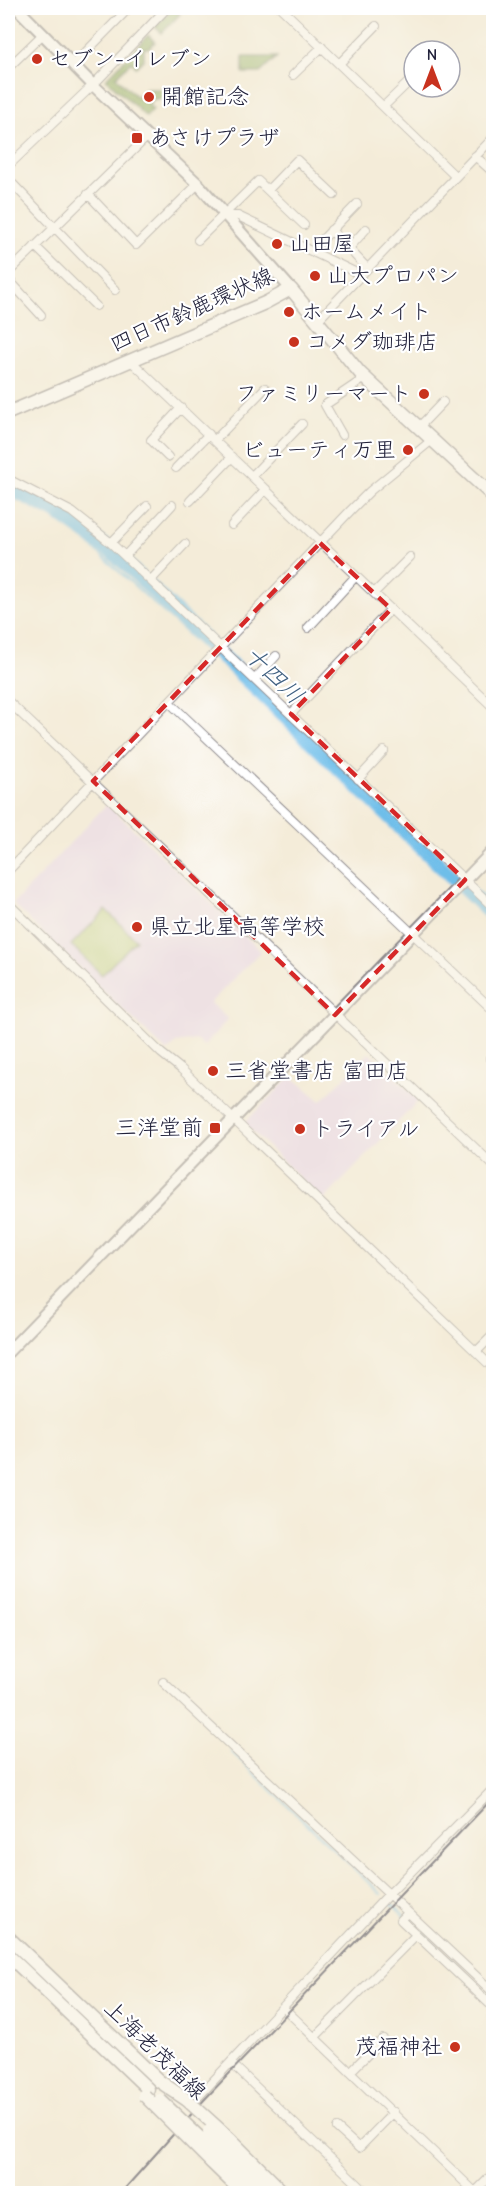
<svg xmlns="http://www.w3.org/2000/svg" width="501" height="2201" font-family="'Comic Neue','Klee One',sans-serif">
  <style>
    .built { fill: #e6d2f0 }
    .green { fill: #b2c96e; stroke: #6a7654; stroke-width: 1.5 }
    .forest { fill: #8dad61; stroke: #58684e; stroke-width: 1.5 }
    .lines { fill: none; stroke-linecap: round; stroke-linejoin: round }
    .stream { stroke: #6ebee9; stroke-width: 2 }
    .river { stroke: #6ebee9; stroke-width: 15 }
    .street-casing { stroke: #8b878a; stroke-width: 10 }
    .secondary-casing { stroke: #8b878a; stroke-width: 14 }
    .primary-casing { stroke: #8b878a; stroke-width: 15 }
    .street { stroke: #fff; stroke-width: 8 }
    .secondary { stroke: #fff; stroke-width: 10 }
    .primary { stroke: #fff; stroke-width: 12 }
    .rail { stroke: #22223b; stroke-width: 2 }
    .primary-bridge-casing { stroke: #8b878a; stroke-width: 15; stroke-linecap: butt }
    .primary-bridge { stroke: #fff; stroke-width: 12 }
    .marked { fill: none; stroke: #d62828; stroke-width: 4.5; stroke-dasharray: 12 8; stroke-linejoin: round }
    .poi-dot { fill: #c8321e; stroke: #fff; stroke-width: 2 }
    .labels { text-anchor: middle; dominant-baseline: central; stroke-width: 4.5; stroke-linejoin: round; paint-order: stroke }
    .poi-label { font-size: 22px; fill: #22223b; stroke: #fff; text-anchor: start }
    .street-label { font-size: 22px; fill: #22223b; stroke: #fff }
    .water-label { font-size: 24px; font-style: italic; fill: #406081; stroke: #fff }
  </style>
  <rect width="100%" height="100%" fill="#fff"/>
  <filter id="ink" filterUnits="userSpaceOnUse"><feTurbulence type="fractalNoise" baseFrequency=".0167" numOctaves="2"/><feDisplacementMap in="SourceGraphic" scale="12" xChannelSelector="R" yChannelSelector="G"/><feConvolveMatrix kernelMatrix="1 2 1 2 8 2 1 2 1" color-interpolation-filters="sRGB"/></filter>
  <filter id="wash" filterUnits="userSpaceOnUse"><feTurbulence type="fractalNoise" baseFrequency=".008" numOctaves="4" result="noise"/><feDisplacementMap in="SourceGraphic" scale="24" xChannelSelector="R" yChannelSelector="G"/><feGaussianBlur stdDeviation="1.35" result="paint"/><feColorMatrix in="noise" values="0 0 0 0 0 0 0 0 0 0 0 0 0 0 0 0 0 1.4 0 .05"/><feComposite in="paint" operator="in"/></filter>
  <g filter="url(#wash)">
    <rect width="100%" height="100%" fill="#f4ecd9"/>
    <path class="built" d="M107 804 261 951 210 1003 228 1019 204 1046 197 1040 176 1043 167 1052 13 904Z
      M369 1053 419 1100 323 1201 244 1123 291 1076 321 1101Z"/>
    <path class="green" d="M106 910 136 940 102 975 71 945Z"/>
    <path class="forest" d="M173 8 180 14 162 33 155 27Z
      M148 35 155 42 149 48H144V59L136 67 131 62 116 77 137 97 146 89H183V99H154L148 105 153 109 146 117 106 79Z
      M243 57H277L260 73H243Z"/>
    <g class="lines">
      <path class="stream" d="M8 495 52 517 85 540 209 654
        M231 1751 381 1894
        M389 1901 494 2001"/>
      <path class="river" d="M8 486C52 506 89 532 126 564L494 917"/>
    </g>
  </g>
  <g filter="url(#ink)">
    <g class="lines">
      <g class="street-casing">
        <path id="street" d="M281 8 455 176
          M74 64 129 8
          M339 64 376 26
          M8 68 43 34
          M293 75 322 47
          M384 106 414 77
          M475 156 494 173
          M8 166 93 85 167 8
          M8 179 115 290
          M268 190 297 160 334 195
          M88 194 136 245 198 184
          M226 214 238 216 361 275
          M331 230 367 268
          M198 240 258 181 304 225
          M319 243 357 204
          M35 246 96 306
          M349 248 366 229
          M8 273 148 136
          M8 279 41 315
          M317 321 494 137
          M130 360 494 708
          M419 427 443 402
          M342 435 325 405 365 378
          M215 440 265 388
          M168 457 151 440 181 408
          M176 468 209 434
          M252 476 302 424
          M8 479 72 512 111 543 494 908
          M190 501 232 457
          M232 525 266 489
          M111 543 147 506
          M125 556 172 505
          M151 580 185 544
          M374 593 410 557
          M308 628 356 576
          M255 679 276 656
          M8 701 494 1166
          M169 702 494 1011
          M291 714 391 609
          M358 779 384 751
          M8 871 351 510 370 491 432 440
          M8 903 161 1053 181 1069 494 1369
          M490 1058 494 1054
          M476 1352 494 1334
          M163 1682 494 1993
          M492 1799 494 1801
          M408 1913 401 1920 494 2008
          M288 2012 477 2194
          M314 2038 416 1935
          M231 2063 368 2194
          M350 2072 383 2039
          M492 2084 494 2086
          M199 2096 388 1895 494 1788
          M337 2128 359 2148 394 2112
          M474 2193 494 2173"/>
      </g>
      <g class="secondary-casing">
        <path id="secondary" d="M17 8 93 85 198 184 291 289
          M8 1352 494 850"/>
      </g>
      <g class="primary-casing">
        <path id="primary" d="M8 413 265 303 291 289 360 373 494 497
          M8 1937 159 2081
          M8 1955 148 2089
          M230 2139 285 2194
          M223 2145 273 2194
          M216 2153 258 2194
          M211 2162 244 2194"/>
      </g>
      <use href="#street" class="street"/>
      <use href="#secondary" class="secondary"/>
      <use href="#primary" class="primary"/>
      <path class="rail" d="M120 2194 204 2100 494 1797"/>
      <g class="primary-bridge-casing">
        <path id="primary-bridge" d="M159 2081 187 2100 230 2139
          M144 2095 211 2162
          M160 2100 216 2153
          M209 2131 223 2145"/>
      </g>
      <use href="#primary-bridge" class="primary-bridge"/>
    </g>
  </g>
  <path d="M0 0H501V2201H0ZM320 543 391 609 291 714 465 880 335 1015 93 781Z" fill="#f4ecd9" fill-opacity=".55" fill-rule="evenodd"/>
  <path class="marked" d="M320 543 391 609 291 714 465 880 335 1015 93 781Z"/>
  <g class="poi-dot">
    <circle cx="37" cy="59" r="6"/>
    <circle cx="149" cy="97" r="6"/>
    <rect x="131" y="132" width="12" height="12" rx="3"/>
    <circle cx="277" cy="244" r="6"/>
    <circle cx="315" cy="276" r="6"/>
    <circle cx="289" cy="312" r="6"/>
    <circle cx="294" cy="342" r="6"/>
    <circle cx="424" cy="394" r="6"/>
    <circle cx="408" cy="450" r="6"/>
    <circle cx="137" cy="927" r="6"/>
    <circle cx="213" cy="1071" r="6"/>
    <rect x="209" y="1122" width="12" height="12" rx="3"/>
    <circle cx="300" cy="1129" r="6"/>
    <circle cx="455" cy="2047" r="6"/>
  </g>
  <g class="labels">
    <g class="poi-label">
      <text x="49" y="59">セブン-イレブン</text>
      <text x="161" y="97">開館記念</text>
      <text x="149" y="138">あさけプラザ</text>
      <text x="289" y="244">山田屋</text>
      <text x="327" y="276">山大プロパン</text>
      <text x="301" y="312">ホームメイト</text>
      <text x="306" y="342">コメダ珈琲店</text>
      <text x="412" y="394" text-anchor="end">ファミリーマート</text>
      <text x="396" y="450" text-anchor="end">ビューティ万里</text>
      <text x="149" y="927">県立北星高等学校</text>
      <text x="225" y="1071">三省堂書店 富田店</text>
      <text x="203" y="1128" text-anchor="end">三洋堂前</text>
      <text x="312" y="1129">トライアル</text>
      <text x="443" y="2047" text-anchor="end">茂福神社</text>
    </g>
    <g class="street-label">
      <text transform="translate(192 310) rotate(-24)">四日市鈴鹿環状線</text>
      <text transform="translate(155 2050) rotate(44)">上海老茂福線</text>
    </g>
    <g class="water-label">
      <text transform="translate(274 675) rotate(44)">十四川</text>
    </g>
  </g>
  <rect width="501" height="2201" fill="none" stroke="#fff" stroke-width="30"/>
  <g transform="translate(432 69)"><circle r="28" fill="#ffffff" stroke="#a7a7b1" stroke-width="1.5"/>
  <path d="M0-4.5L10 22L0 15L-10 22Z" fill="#c8321e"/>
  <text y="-9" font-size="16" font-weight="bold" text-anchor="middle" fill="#22223b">N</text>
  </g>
</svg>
